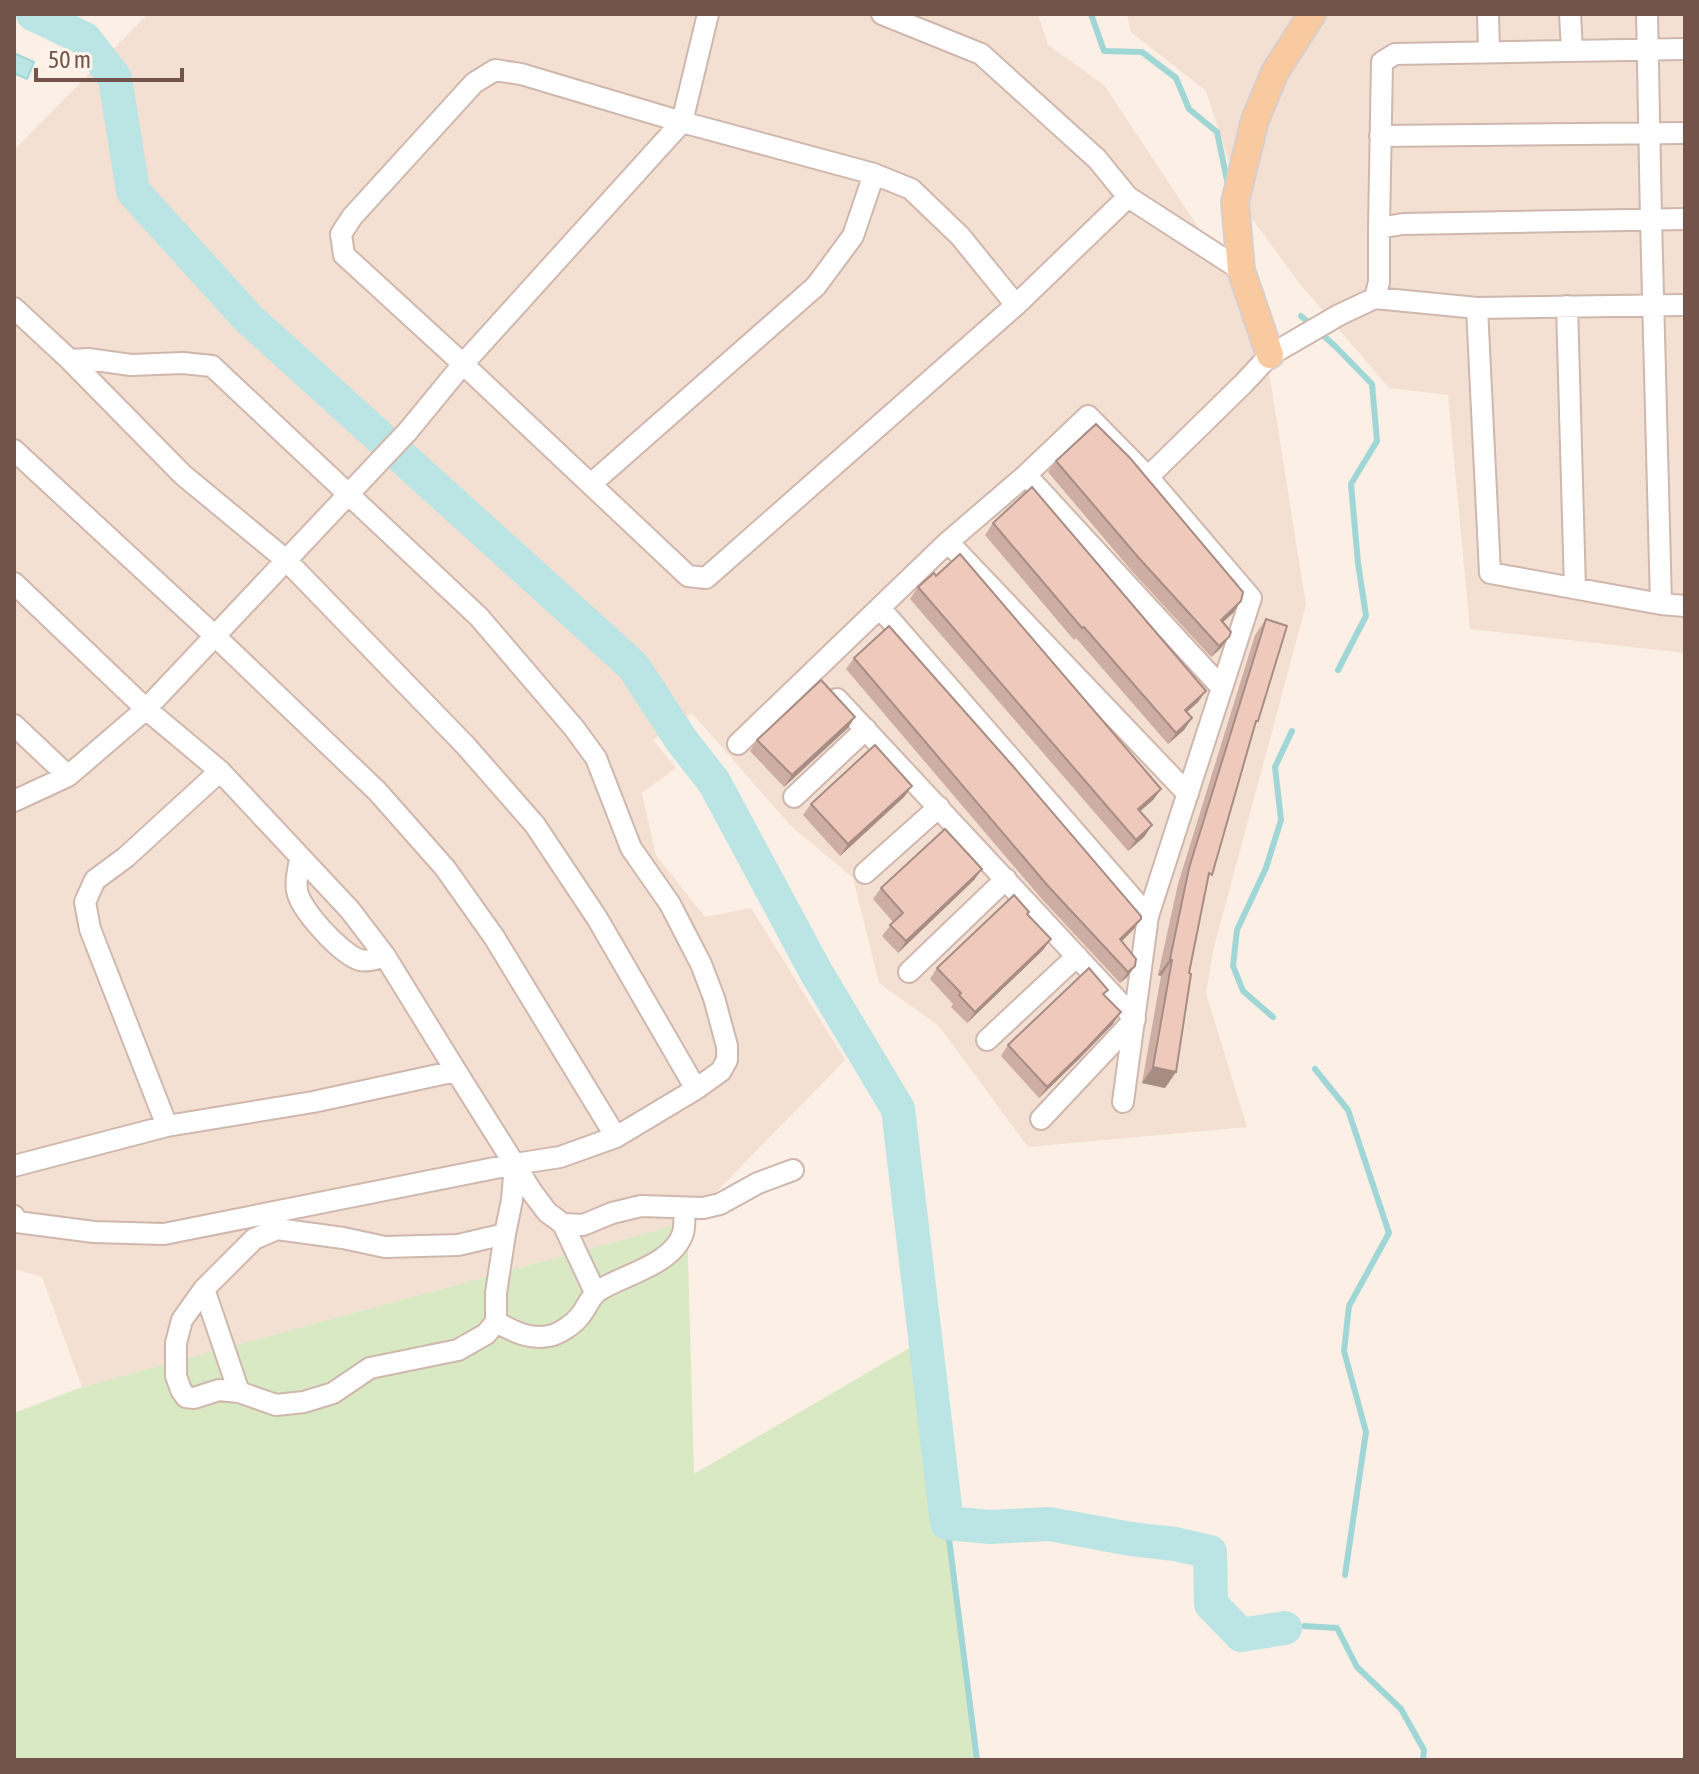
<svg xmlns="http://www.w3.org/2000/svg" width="1699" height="1774" font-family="'Asap Condensed',sans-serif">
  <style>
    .residential { fill: #f3e0d3 }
    .green { fill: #d9e9c3 }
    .water { fill: #bae5e4; stroke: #a0d6d6; stroke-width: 2 }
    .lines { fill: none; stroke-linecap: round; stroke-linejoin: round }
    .stream { stroke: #a0d6d6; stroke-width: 6 }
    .river { stroke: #bae5e4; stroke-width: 34 }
    .minor-casing { stroke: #cfb7ae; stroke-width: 24 }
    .major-casing { stroke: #d8cfcd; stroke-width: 30 }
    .minor { stroke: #fff; stroke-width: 20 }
    .major { stroke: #f9c99f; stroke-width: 26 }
    .wall { fill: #ceada3 }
    .shaded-wall { fill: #a88d84 }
    .building { fill: #f0c9bd; stroke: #a88d84; stroke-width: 2 }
  </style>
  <rect width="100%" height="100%" fill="#fcefe5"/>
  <path class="residential" d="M148 14H1038L1048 45 1104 85 1261 322 1306 605 1213 951 1206 993 1247 1127 1028 1147 939 1026 879 983 853 878 790 825 692 713 653 740 676 768 642 793 656 855 705 917 751 908 845 1060 687 1222 82 1387 42 1277 14 1269V150Z
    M1127 14H1685V653L1470 629 1448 395 1389 388 1300 284 1244 208 1206 91 1131 32Z"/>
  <path class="green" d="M687 1222 694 1474 925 1339 977 1760H14V1413L82 1387Z"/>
  <path class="water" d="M14 53 34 62 27 79 14 73Z"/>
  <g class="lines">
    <path class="stream" d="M1091 14 1104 51 1142 52 1176 78 1189 109 1217 132 1228 185
      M1301 316 1335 346 1372 384 1377 441 1351 484 1358 563 1366 616 1338 670
      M1273 1017 1243 991 1233 966 1237 930 1266 868 1281 820 1275 767 1292 731
      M1315 1069 1348 1110 1389 1233 1349 1306 1344 1351 1366 1432 1345 1575
      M947 1523 977 1760
      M1304 1626 1337 1628 1357 1667 1401 1709 1424 1750 1423 1760"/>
    <path class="river" d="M33 14 85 39 115 78 133 191 170 232 248 318 633 666 682 741 714 782 816 972 898 1109 947 1523 990 1527 1049 1524 1131 1539 1175 1544 1210 1552 1211 1604 1241 1635 1285 1628"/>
    <g class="minor-casing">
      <path id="minor" d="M882 14 981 54 1097 159 1128 197 1241 270
        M1488 14 1489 51
        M1570 14 1572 50
        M1647 14 1651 219 1661 604
        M1380 136 1685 133
        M1379 228 1382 62 1395 54 1685 49
        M1375 298 1379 282V228L1403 224 1685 219
        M1016 305 960 236 911 189 874 174 682 122 521 74 495 70 474 83 352 217 341 234 344 255 463 364 688 576 706 578 1016 305 1128 197
        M1567 306 1575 588
        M14 308 70 360 183 475 286 560 466 746 535 825 597 918 696 1089
        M1477 308 1490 573 1661 604 1685 606
        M14 450 215 636 377 791 445 868 494 937 616 1137
        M1026 475 1222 688
        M1148 477 1244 383 1270 355 1339 315 1375 298 1477 308 1685 305
        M591 484 816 286 853 236 874 174
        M948 542 1188 794
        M14 583 146 709 220 771 350 910 385 956 456 1071 313 1102 167 1126 14 1166
        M837 699 1135 1019 1041 1119
        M14 725 68 776
        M738 744 948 542 1026 475 1088 416 1148 477 1251 598 1148 916 880 608
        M794 797 866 729
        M14 801 68 776 146 709 408 431 463 364 682 122 708 14
        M300 858C299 868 295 880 297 890 299 909 342 955 360 960 369 962 377 958 385 956
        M865 873 939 807
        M909 972 1006 879
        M987 1040 1077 956
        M456 1071 532 1192 547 1212 563 1224 583 1225 612 1213 641 1206 703 1208 720 1204 758 1183 793 1170
        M1123 1102 1148 916
        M167 1126 90 929 85 902 95 880 126 857 220 771
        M14 1216 17 1222 94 1232 164 1234 515 1164 560 1157 616 1137 696 1089 721 1071 727 1060V1046L714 998 701 964 670 904 631 848 596 758 574 728 479 617 212 366 183 363 131 365 88 359 70 360
        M563 1224 595 1292
        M505 1234 458 1245 385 1247 343 1238 277 1229 254 1239 204 1289 182 1320 176 1343V1376L181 1390 186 1397 194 1398 219 1390 239 1392 276 1405 304 1402 333 1393 370 1368 458 1350 486 1334 496 1322V1293L505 1234 512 1200 515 1164
        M204 1289 239 1392
        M496 1322C513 1331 529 1340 549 1336 559 1334 573 1325 580 1316 586 1309 590 1297 598 1291 622 1275 673 1265 683 1233 685 1226 684 1216 685 1208"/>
    </g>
    <g class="major-casing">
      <path id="major" d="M1270 355 1241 270 1235 202 1255 120 1275 72 1312 14"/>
    </g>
    <use href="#minor" class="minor"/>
    <use href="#major" class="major"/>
  </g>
  <path class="wall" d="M1056 461 1233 613 1223 622 1221 648 1211 657 1130 569 1048 472Z
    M993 523 1206 691 1198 702 1187 712 1192 718 1184 730 1168 744 1076 638 1074 640 985 535Z
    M918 587 1161 789 1153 800 1140 811 1152 825 1144 837 1128 851 910 599Z
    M1266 619 1258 721 1255 726 1207 882 1189 973 1176 1072 1165 1088 1142 1083 1161 976 1158 975 1178 884 1255 635Z
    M854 658 1141 919 1133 930 1121 941 1135 966 1127 977 1120 983 1040 897 846 669Z
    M848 728 784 787 750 751 757 740Z
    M912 786 904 797 840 856 803 815 811 804Z
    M982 869 974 880 898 953 882 936 893 922 873 899 881 888Z
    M1028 914 1043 950 967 1023 951 1007 953 1004 930 979 937 968Z
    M1104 995 1113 1024 1079 1059 1039 1098 1001 1056 1008 1045Z"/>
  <path class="shaded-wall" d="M1241 601 1233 613 1213 631 1221 620Z
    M1229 637 1221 648 1211 657 1219 646Z
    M1206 691 1198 702 1177 721 1185 710Z
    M855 717 848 728 784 787 792 775Z
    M1192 718 1184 730 1168 744 1176 733Z
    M912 786 904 797 840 856 848 844Z
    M1161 789 1153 800 1130 820 1138 809Z
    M1152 825 1144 837 1128 851 1136 840Z
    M982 869 974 880 898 953 906 941Z
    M1141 919 1133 930 1112 951 1120 939Z
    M1051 939 1043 950 967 1023 975 1012Z
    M1170 959 1172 960 1161 976 1158 975Z
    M1135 966 1127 977 1120 983 1128 972Z
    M1121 1012 1113 1024 1079 1059 1039 1098 1047 1087Z
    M1153 1067 1176 1072 1165 1088 1142 1083Z"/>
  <path class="building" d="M1096 424 1130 458 1243 592 1241 601 1221 620 1231 632 1229 637 1219 646 1138 557 1056 461Z
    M1032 487 1206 691 1185 710 1192 718 1176 733 1084 627 1082 628 993 523Z
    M960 554 1161 789 1138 809 1152 825 1136 840 918 587 934 573 936 576Z
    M1266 619 1287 626 1258 721H1256L1212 875 1209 873 1189 973 1191 974 1176 1072 1153 1067 1172 960 1170 959 1189 868Z
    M889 626 1012 765 1141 916V919L1120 939 1136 959 1135 966 1128 972 1048 886 854 658Z
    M821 680 855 717 792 775 757 740Z
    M875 745 912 786 848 844 811 804Z
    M945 829 982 869 906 941 890 925 903 913 881 888Z
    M1014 895 1029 912 1027 914 1051 939 975 1012 959 995 961 993 937 968Z
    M1089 968 1108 990 1103 994 1121 1012 1087 1048 1047 1087 1008 1045Z"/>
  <rect width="1699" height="1774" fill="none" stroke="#74534b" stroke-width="32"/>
  <path d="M36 68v12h146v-12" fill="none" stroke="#74534b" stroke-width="4"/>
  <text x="48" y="68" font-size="24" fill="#74534b" stroke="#fff4eb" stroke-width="6" paint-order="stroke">50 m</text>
</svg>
